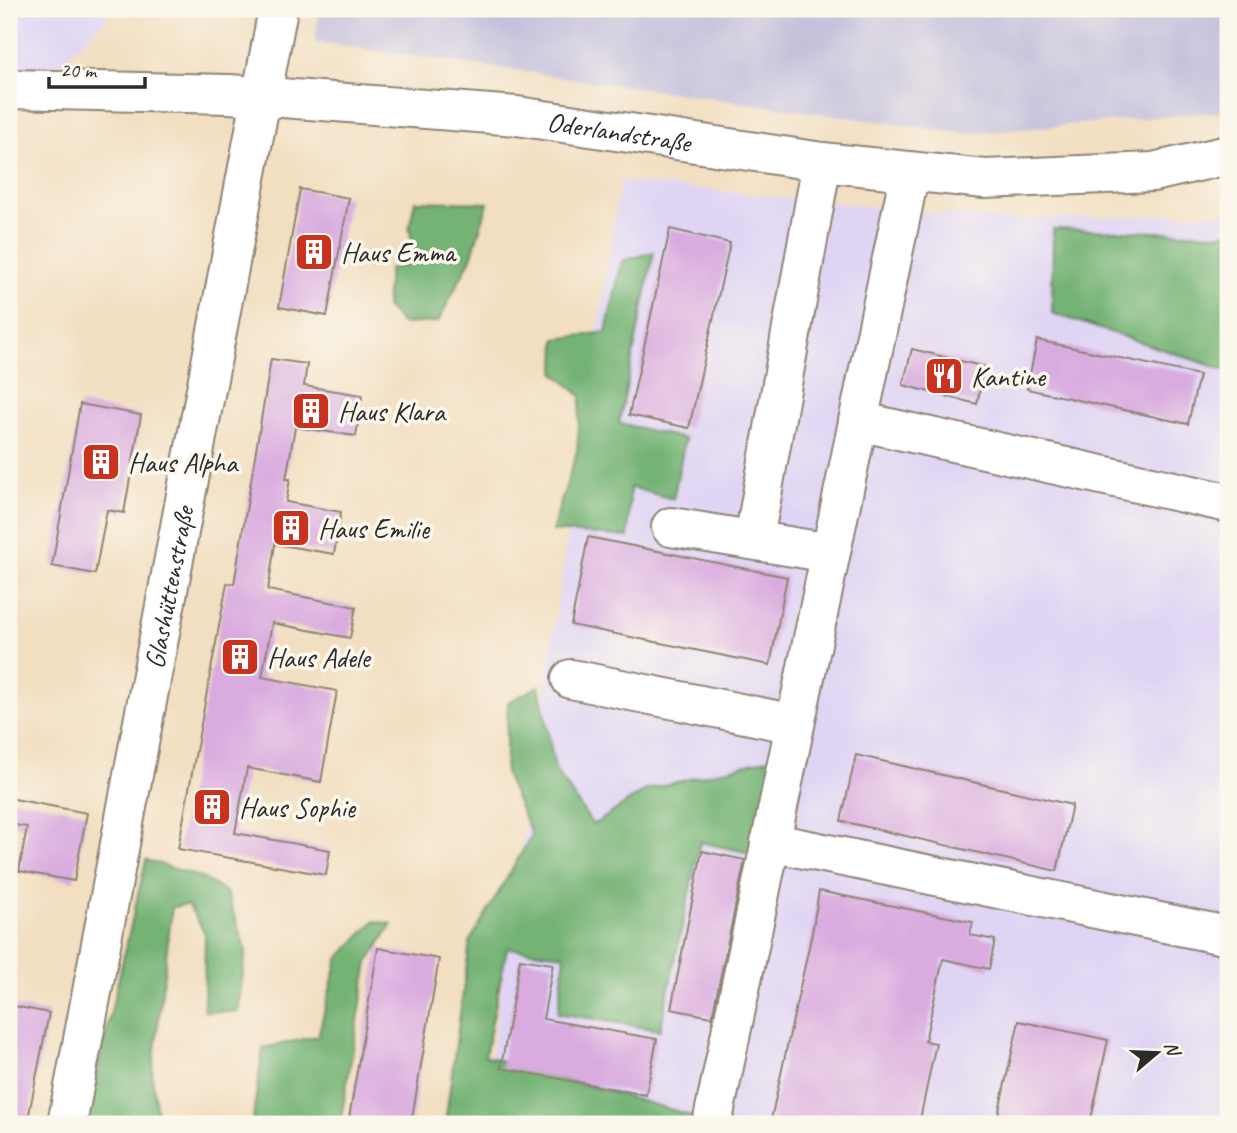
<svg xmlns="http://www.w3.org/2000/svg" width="1237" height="1133" font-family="Caveat,sans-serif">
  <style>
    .built { fill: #e0d4f4 }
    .industrial { fill: #c4c0db }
    .forest { fill: #75b374; stroke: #506f50; stroke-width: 2 }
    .building { fill: #d9abdf }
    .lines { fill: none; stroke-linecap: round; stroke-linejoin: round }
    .minor-casing { stroke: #8e8476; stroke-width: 42 }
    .minor { stroke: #fff; stroke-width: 38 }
    .labels { text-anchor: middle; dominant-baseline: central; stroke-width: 7; stroke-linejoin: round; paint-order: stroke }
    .street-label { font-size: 28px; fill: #2b2b2b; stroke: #fbf7ec }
    .poi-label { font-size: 28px; fill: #2b2b2b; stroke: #fbf7ec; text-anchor: start }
  </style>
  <rect width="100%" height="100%" fill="#fbf7ec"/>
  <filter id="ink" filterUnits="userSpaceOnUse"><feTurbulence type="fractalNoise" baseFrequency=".0143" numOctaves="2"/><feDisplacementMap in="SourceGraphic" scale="14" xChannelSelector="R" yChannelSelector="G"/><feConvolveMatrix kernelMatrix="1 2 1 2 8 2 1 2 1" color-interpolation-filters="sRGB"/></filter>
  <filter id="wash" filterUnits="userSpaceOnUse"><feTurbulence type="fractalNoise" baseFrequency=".00686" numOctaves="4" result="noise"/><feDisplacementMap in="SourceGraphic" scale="28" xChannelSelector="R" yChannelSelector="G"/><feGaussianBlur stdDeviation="1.57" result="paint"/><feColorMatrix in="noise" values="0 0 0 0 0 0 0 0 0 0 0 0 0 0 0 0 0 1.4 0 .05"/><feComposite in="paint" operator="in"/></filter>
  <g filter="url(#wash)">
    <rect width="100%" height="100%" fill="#f2dec0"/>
    <path class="built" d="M9 9H108L106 20 48 75 9 73Z
      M620 181 1007 220 1228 213V1124H481Z"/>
    <path class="industrial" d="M320 9H1228V111L967 134 314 42Z"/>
    <path class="forest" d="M415 201 488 203 471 258 438 322 402 324 386 307 389 269 418 262 409 229Z
      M1053 229 1221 234 1228 232V371L1052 313Z
      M654 252 619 423 685 439 673 499 630 487 628 537 552 531 577 451 581 396 555 373 556 339 606 332 622 261Z
      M539 686 555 769 593 825 646 790 778 756 760 855 700 842 660 1030 558 1013 565 955 507 948 485 1056 693 1116 691 1124H445L470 941 532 835 505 774 508 702Z
      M146 860 200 877 226 892 246 950 238 1012 204 1011 205 933 188 905 172 907 152 1075 158 1123 161 1124H85Z
      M374 921 392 924 368 962 340 1124H252L263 1048 318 1036 338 959Z"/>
    <g id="blocks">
      <path class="building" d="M300 189 349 198 327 316 279 307Z
        M670 229 730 243 689 428 629 415Z
        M1037 340 1199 375 1188 424 1027 389Z
        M912 349 985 367 977 404 903 385Z
        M271 359 307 364 304 386 362 395 356 436 295 427 286 479H290L286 502 341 512 334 554 275 544 268 590 356 607 350 638 272 623 262 677 337 691 321 782 247 768 235 833 330 850 326 875 178 849 227 583 234 584Z
        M80 404 141 415 124 513 107 510 95 574 52 566Z
        M588 537 787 577 770 665 571 625Z
        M856 755 1072 805 1057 871 841 821Z
        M9 798 87 813 74 881 19 871 27 827 9 824Z
        M702 851 745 860 712 1017 671 1009Z
        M819 891 973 922 970 935 995 940 989 969 943 959 925 1041 936 1043 919 1124H770L812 933Z
        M378 948 439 959 411 1124H348Z
        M520 959 553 964 543 1019 657 1039 646 1095 501 1068Z
        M9 1005 49 1013 27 1124H9Z
        M1019 1021 1108 1040 1090 1124H996Z"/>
    </g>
  </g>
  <g filter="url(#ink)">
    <use href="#blocks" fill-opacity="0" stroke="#8e8476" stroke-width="2"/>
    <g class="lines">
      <g class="minor-casing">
        <g id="minor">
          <path id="s1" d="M9 89 229 94 517 116 822 162 985 179 1153 172 1228 155"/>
          <path d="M858 421 1228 503"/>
          <path d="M671 527 830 553"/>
          <path d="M754 539 822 162"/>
          <path d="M571 679 795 724"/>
          <path d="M770 842 1228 936"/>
          <path id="s2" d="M67 1124 278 9"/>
          <path d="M712 1124 910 172"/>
        </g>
      </g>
      <use href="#minor" class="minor"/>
    </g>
  </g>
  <defs>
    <g id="building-square" transform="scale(2.0125)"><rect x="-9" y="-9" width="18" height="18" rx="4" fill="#c8321e" stroke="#fbf7ec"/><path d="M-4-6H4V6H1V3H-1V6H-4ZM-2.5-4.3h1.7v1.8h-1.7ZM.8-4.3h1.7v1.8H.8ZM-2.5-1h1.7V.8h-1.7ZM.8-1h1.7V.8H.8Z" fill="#fff"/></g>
    <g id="restaurant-square" transform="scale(2.0125)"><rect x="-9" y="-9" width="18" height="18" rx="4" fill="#c8321e" stroke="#fbf7ec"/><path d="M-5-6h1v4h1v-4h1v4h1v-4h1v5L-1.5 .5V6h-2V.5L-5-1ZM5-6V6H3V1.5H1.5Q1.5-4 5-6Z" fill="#fff"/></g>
  </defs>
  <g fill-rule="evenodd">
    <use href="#building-square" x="314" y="252"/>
    <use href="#restaurant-square" x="944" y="376"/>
    <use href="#building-square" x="311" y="411"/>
    <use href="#building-square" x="101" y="462"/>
    <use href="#building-square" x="291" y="528"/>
    <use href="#building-square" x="240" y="657"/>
    <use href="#building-square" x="212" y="807"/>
  </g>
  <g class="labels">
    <g class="street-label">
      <text stroke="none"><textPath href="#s1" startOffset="612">Oderlandstraße</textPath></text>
      <text stroke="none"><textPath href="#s2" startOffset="546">Glashüttenstraße</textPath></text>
    </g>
    <g class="poi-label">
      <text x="341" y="252">Haus Emma</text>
      <text x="971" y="376">Kantine</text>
      <text x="338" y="411">Haus Klara</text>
      <text x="128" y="462">Haus Alpha</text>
      <text x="318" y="528">Haus Emilie</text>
      <text x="267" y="657">Haus Adele</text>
      <text x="239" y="807">Haus Sophie</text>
    </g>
  </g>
  <rect width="1237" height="1133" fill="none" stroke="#fbf7ec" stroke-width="35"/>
  <g transform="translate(1157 1053) rotate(71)" stroke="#fbf7ec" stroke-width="5" paint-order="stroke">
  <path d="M0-5L12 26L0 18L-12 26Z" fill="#2b2b2b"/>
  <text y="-10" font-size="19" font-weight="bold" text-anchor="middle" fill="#2b2b2b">N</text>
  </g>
  <path d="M49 77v10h96v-10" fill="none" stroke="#2b2b2b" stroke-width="3.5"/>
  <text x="60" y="77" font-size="21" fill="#2b2b2b" stroke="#fbf7ec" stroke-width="5" paint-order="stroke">20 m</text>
</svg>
